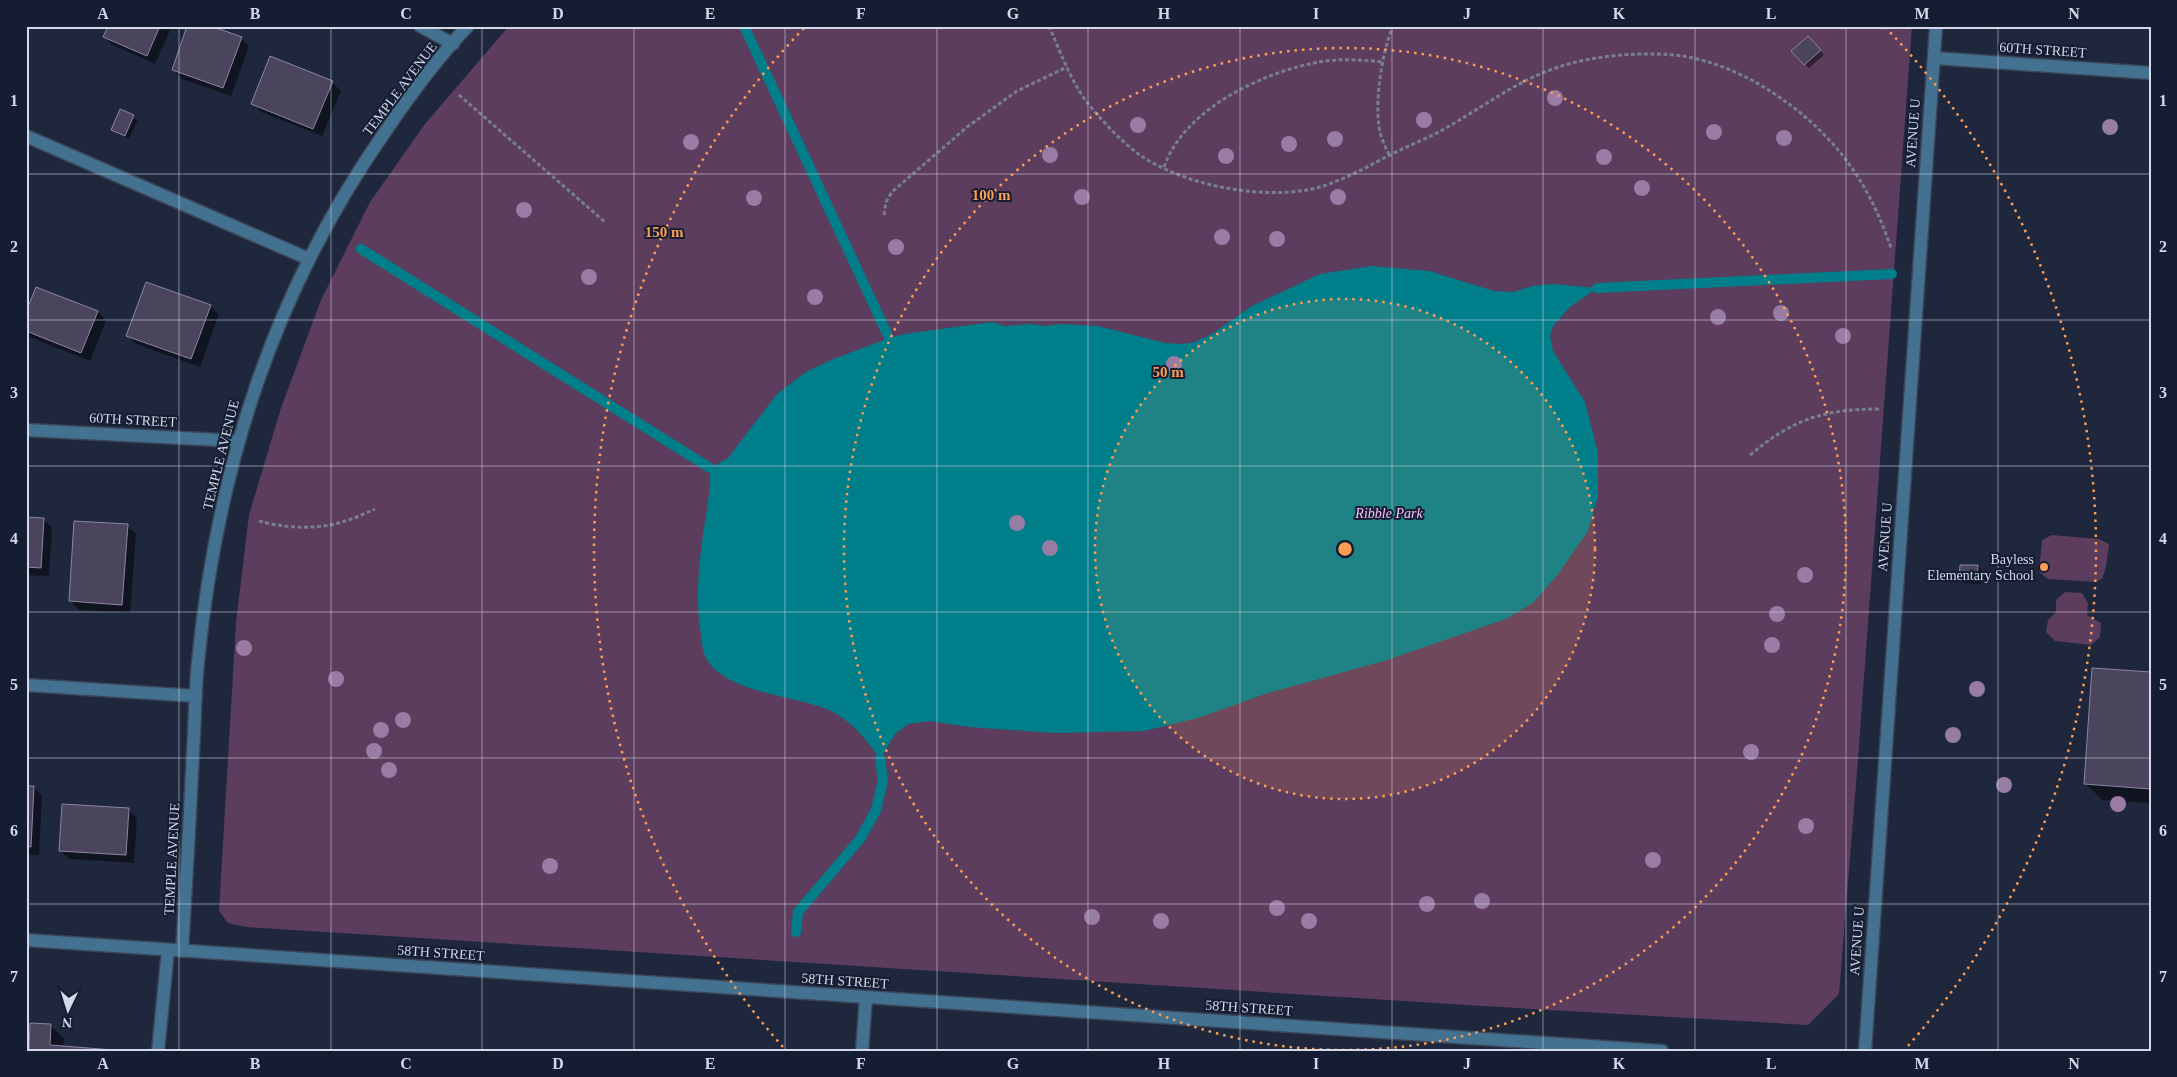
<svg xmlns="http://www.w3.org/2000/svg" width="2177" height="1077" font-family="'Times New Roman',serif">
  <style>
    .green { fill: #5d3d5e }
    .water { fill: #007f8b }
    .shadow { fill: #0007 }
    .lines { fill: none; stroke-linecap: round; stroke-linejoin: round }
    .stream { stroke: #007f8b; stroke-width: 10 }
    .building { fill: #4b445d; stroke: #8c86a2 }
    .minor-casing { stroke: #3b4358; stroke-width: 15 }
    .path { stroke: #777e90; stroke-width: 3; stroke-dasharray: 4 2.5; stroke-linecap: butt }
    .minor { stroke: #42728f; stroke-width: 12 }
    .tree { fill: #987ca4 }
    .grid { fill: none; stroke: #d3d9e8; stroke-width: 1; stroke-opacity: 0.55 }
    .ring { fill: none; stroke: #fc9d53; stroke-width: 2.5; stroke-dasharray: 2.5 5 }
    .poi-dot { fill: #fc9d53; stroke: #141d32; stroke-width: 2 }
    .labels { text-anchor: middle; dominant-baseline: central; stroke-width: 4; stroke-linejoin: round; paint-order: stroke }
    .street-label { font-size: 14px; fill: #d3d9e8; stroke: #141d32 }
    .park-label { font-size: 14px; font-style: italic; fill: #fbc1fa; stroke: #141d32 }
    .poi-label { font-size: 14px; fill: #d3d9e8; stroke: #141d32; text-anchor: end }
    .centre { fill: #fc9d53; stroke: #141d32; stroke-width: 2.5 }
    .ring-label { font-size: 15px; text-anchor: middle; font-weight: bold; fill: #fc9d53; stroke: #141d32; stroke-width: 4; stroke-linejoin: round; paint-order: stroke }
    .neatline { fill: none; stroke: #d3d9e8; stroke-width: 2 }
    .grid-label { font-size: 16px; text-anchor: middle; font-weight: bold; fill: #d3d9e8 }
  </style>
  <rect width="100%" height="100%" fill="#1e273c"/>
  <path class="green" d="M509 26H1912L1858 759 1839 994 1808 1025 1483 1006 246 927 228 923 219 911 236 623 249 515 281 408 321 300 370 202 425 124Z
    M2052 535 2099 539 2109 544 2106 567 2102 579 2095 582 2048 579 2039 572 2042 540Z
    M2065 592 2082 593 2088 603 2087 615 2101 623 2100 637 2091 645 2055 641 2046 632 2048 620 2056 612V600Z"/>
  <path class="water" d="M1372 266 1429 271 1494 291 1513 292 1533 286 1552 284 1597 288 1570 307 1553 326 1550 336 1553 351 1585 402 1598 453V496L1588 531 1559 573 1533 603 1506 619 1384 661 1268 693 1198 718 1144 731 1054 733 969 727 929 721 908 724 895 734 880 759C868 741 850 719 829 710 795 695 729 694 707 660 703 654 702 642 701 635 695 601 699 562 704 528 707 508 711 489 710 468L728 458 777 394 806 372 831 360 889 338 904 334 992 322 1005 326 1031 324 1045 326 1060 324 1098 326 1165 343 1182 344 1195 342 1212 334 1252 306 1320 274Z"/>
  <path class="shadow" d="M109 26H172L155 64 113 45 104 37Z
    M241 38 249 46 231 96 182 79 173 70Z
    M1812 42 1824 55 1809 68 1805 64Z
    M332 82 341 91 322 136 261 112 252 103Z
    M121 110 138 120 129 139 112 130Z
    M37 289 98 312 106 321 90 361 29 337 26 334V315Z
    M210 306 219 314 200 367 136 344 128 336Z
    M26 518 44 520 52 528 49 576 26 575Z
    M127 526 136 534 130 613 79 610 70 601Z
    M1978 566 1982 570 1981 584 1964 583 1960 579Z
    M2151 673V803L2102 800 2085 783Z
    M26 787H34L42 796 39 855 26 854Z
    M128 810 137 818 134 863 69 859 60 850Z
    M51 1026 64 1038 63 1048 30 1051Z"/>
  <g class="lines">
    <path class="stream" d="M744 26 889 338
      M361 249 710 468
      M1597 288 1892 274
      M796 932 798 912 860 839 876 810 883 780 880 759"/>
  </g>
  <path class="building" d="M108 26H160L147 56 103 37Z
    M187 26H211L242 37 223 88 172 70Z
    M1808 36 1821 50 1804 65 1791 51Z
    M270 56 333 81 313 129 251 104Z
    M120 109 134 115 125 136 111 130Z
    M146 282 211 305 191 359 126 336Z
    M36 287 98 311 81 353 26 331V312Z
    M26 517 44 518 41 568 26 567Z
    M74 521 128 524 122 605 69 601Z
    M1960 565H1978L1977 581 1959 579Z
    M2092 668 2151 672V789L2084 784Z
    M26 786H34L31 847 26 846Z
    M62 804 129 808 126 855 59 851Z
    M30 1023 51 1024 50 1045 126 1051H29Z"/>
  <g class="lines">
    <g class="minor-casing">
      <path id="minor" d="M420 26 453 44
        M1934 58 2151 73
        M26 136 309 259
        M26 430 239 441
        M26 685 196 696
        M26 940 1662 1051
        M182 951C186 884 190 818 193 751 195 722 195 691 198 662 217 469 273 292 385 132 410 95 437 58 468 26
        M158 1051 168 950
        M862 1051 866 997
        M1865 1051 1936 26"/>
    </g>
    <path class="path" d="M1049 26C1060 51 1070 79 1086 101 1100 119 1119 139 1137 153 1180 184 1255 199 1307 190 1335 185 1363 169 1388 156 1404 148 1420 141 1435 134 1477 112 1514 81 1559 67 1594 55 1646 51 1683 56 1713 61 1744 74 1770 91 1831 130 1868 179 1891 248
      M459 95 606 223
      M1389 155C1385 146 1380 136 1379 126 1375 98 1382 52 1393 26
      M1164 167C1184 109 1263 72 1319 62 1340 58 1362 60 1384 62
      M884 215 886 202 892 192 967 127 1017 91 1067 67
      M1750 455C1793 419 1824 409 1880 409
      M259 521C284 528 317 530 342 522 353 519 364 514 375 509"/>
    <use href="#minor" class="minor"/>
  </g>
  <g class="tree">
    <circle cx="1555" cy="98" r="8"/>
    <circle cx="1424" cy="120" r="8"/>
    <circle cx="1138" cy="125" r="8"/>
    <circle cx="2110" cy="127" r="8"/>
    <circle cx="1714" cy="132" r="8"/>
    <circle cx="1784" cy="138" r="8"/>
    <circle cx="1335" cy="139" r="8"/>
    <circle cx="691" cy="142" r="8"/>
    <circle cx="1289" cy="144" r="8"/>
    <circle cx="1050" cy="155" r="8"/>
    <circle cx="1226" cy="156" r="8"/>
    <circle cx="1604" cy="157" r="8"/>
    <circle cx="1642" cy="188" r="8"/>
    <circle cx="1082" cy="197" r="8"/>
    <circle cx="1338" cy="197" r="8"/>
    <circle cx="754" cy="198" r="8"/>
    <circle cx="524" cy="210" r="8"/>
    <circle cx="1222" cy="237" r="8"/>
    <circle cx="1277" cy="239" r="8"/>
    <circle cx="896" cy="247" r="8"/>
    <circle cx="589" cy="277" r="8"/>
    <circle cx="815" cy="297" r="8"/>
    <circle cx="1781" cy="313" r="8"/>
    <circle cx="1718" cy="317" r="8"/>
    <circle cx="1843" cy="336" r="8"/>
    <circle cx="1174" cy="364" r="8"/>
    <circle cx="1017" cy="523" r="8"/>
    <circle cx="1050" cy="548" r="8"/>
    <circle cx="1805" cy="575" r="8"/>
    <circle cx="1777" cy="614" r="8"/>
    <circle cx="1772" cy="645" r="8"/>
    <circle cx="244" cy="648" r="8"/>
    <circle cx="336" cy="679" r="8"/>
    <circle cx="1977" cy="689" r="8"/>
    <circle cx="403" cy="720" r="8"/>
    <circle cx="381" cy="730" r="8"/>
    <circle cx="1953" cy="735" r="8"/>
    <circle cx="374" cy="751" r="8"/>
    <circle cx="1751" cy="752" r="8"/>
    <circle cx="389" cy="770" r="8"/>
    <circle cx="2004" cy="785" r="8"/>
    <circle cx="2118" cy="804" r="8"/>
    <circle cx="1806" cy="826" r="8"/>
    <circle cx="1653" cy="860" r="8"/>
    <circle cx="550" cy="866" r="8"/>
    <circle cx="1482" cy="901" r="8"/>
    <circle cx="1427" cy="904" r="8"/>
    <circle cx="1277" cy="908" r="8"/>
    <circle cx="1092" cy="917" r="8"/>
    <circle cx="1161" cy="921" r="8"/>
    <circle cx="1309" cy="921" r="8"/>
  </g>
  <path class="grid" d="M179 26V1051M331 26V1051M482 26V1051M634 26V1051M785 26V1051M937 26V1051M1088 26V1051M1240 26V1051M1392 26V1051M1543 26V1051M1695 26V1051M1846 26V1051M1998 26V1051M26 174H2151M26 320H2151M26 466H2151M26 612H2151M26 758H2151M26 904H2151"/>
  <circle cx="1345" cy="549" r="250" fill="#fc9d53" fill-opacity=".12"/>
  <g class="ring">
    <circle cx="1345" cy="549" r="250"/>
    <circle cx="1345" cy="549" r="501"/>
    <path d="M783 1047A751 751 0 0 1 805 27M1885 27A751 751 0 0 1 1907 1047"/>
  </g>
  <circle class="poi-dot" cx="2044" cy="567" r="5"/>
  <g class="labels">
    <g class="street-label">
      <text transform="translate(2043 50) rotate(4)">60TH STREET</text>
      <text transform="translate(400 89) rotate(-53)">TEMPLE AVENUE</text>
      <text transform="translate(1913 133) rotate(-86)">AVENUE U</text>
      <text transform="translate(133 420) rotate(3)">60TH STREET</text>
      <text transform="translate(221 455) rotate(-76)">TEMPLE AVENUE</text>
      <text transform="translate(1885 537) rotate(-86)">AVENUE U</text>
      <text transform="translate(172 859) rotate(-87)">TEMPLE AVENUE</text>
      <text transform="translate(1857 941) rotate(-86)">AVENUE U</text>
      <text transform="translate(441 953) rotate(4)">58TH STREET</text>
      <text transform="translate(845 981) rotate(4)">58TH STREET</text>
      <text transform="translate(1249 1008) rotate(4)">58TH STREET</text>
    </g>
    <g class="park-label">
      <text x="1389" y="513">Ribble Park</text>
    </g>
    <g class="poi-label">
      <text x="2034" y="559">Bayless<tspan x="2034" dy="16">Elementary School</tspan></text>
    </g>
  </g>
  <circle cx="1345" cy="549" r="8" class="centre"/>
  <g class="ring-label">
    <text x="991" y="200">100 m</text>
    <text x="664" y="237">150 m</text>
    <text x="1168" y="377">50 m</text>
  </g>
  <rect width="2177" height="1077" fill="none" stroke="#141d32" stroke-width="55"/>
  <g transform="translate(68 1010) rotate(184)" stroke="#141d32" stroke-width="4" paint-order="stroke">
  <path d="M0-4L9 19L0 12L-9 19Z" fill="#d3d9e8"/>
  <text y="-8" font-size="14" font-weight="bold" text-anchor="middle" fill="#d3d9e8">N</text>
  </g>
  <rect x="28" y="28" width="2122" height="1022" class="neatline"/>
  <g class="grid-label">
    <text x="103" y="19">A</text>
    <text x="255" y="19">B</text>
    <text x="406" y="19">C</text>
    <text x="558" y="19">D</text>
    <text x="710" y="19">E</text>
    <text x="861" y="19">F</text>
    <text x="1013" y="19">G</text>
    <text x="1164" y="19">H</text>
    <text x="1316" y="19">I</text>
    <text x="1467" y="19">J</text>
    <text x="1619" y="19">K</text>
    <text x="1771" y="19">L</text>
    <text x="1922" y="19">M</text>
    <text x="2074" y="19">N</text>
    <text x="14" y="106">1</text>
    <text x="2163" y="106">1</text>
    <text x="14" y="252">2</text>
    <text x="2163" y="252">2</text>
    <text x="14" y="398">3</text>
    <text x="2163" y="398">3</text>
    <text x="14" y="544">4</text>
    <text x="2163" y="544">4</text>
    <text x="14" y="690">5</text>
    <text x="2163" y="690">5</text>
    <text x="14" y="836">6</text>
    <text x="2163" y="836">6</text>
    <text x="14" y="982">7</text>
    <text x="2163" y="982">7</text>
    <text x="103" y="1069">A</text>
    <text x="255" y="1069">B</text>
    <text x="406" y="1069">C</text>
    <text x="558" y="1069">D</text>
    <text x="710" y="1069">E</text>
    <text x="861" y="1069">F</text>
    <text x="1013" y="1069">G</text>
    <text x="1164" y="1069">H</text>
    <text x="1316" y="1069">I</text>
    <text x="1467" y="1069">J</text>
    <text x="1619" y="1069">K</text>
    <text x="1771" y="1069">L</text>
    <text x="1922" y="1069">M</text>
    <text x="2074" y="1069">N</text>
  </g>
</svg>
